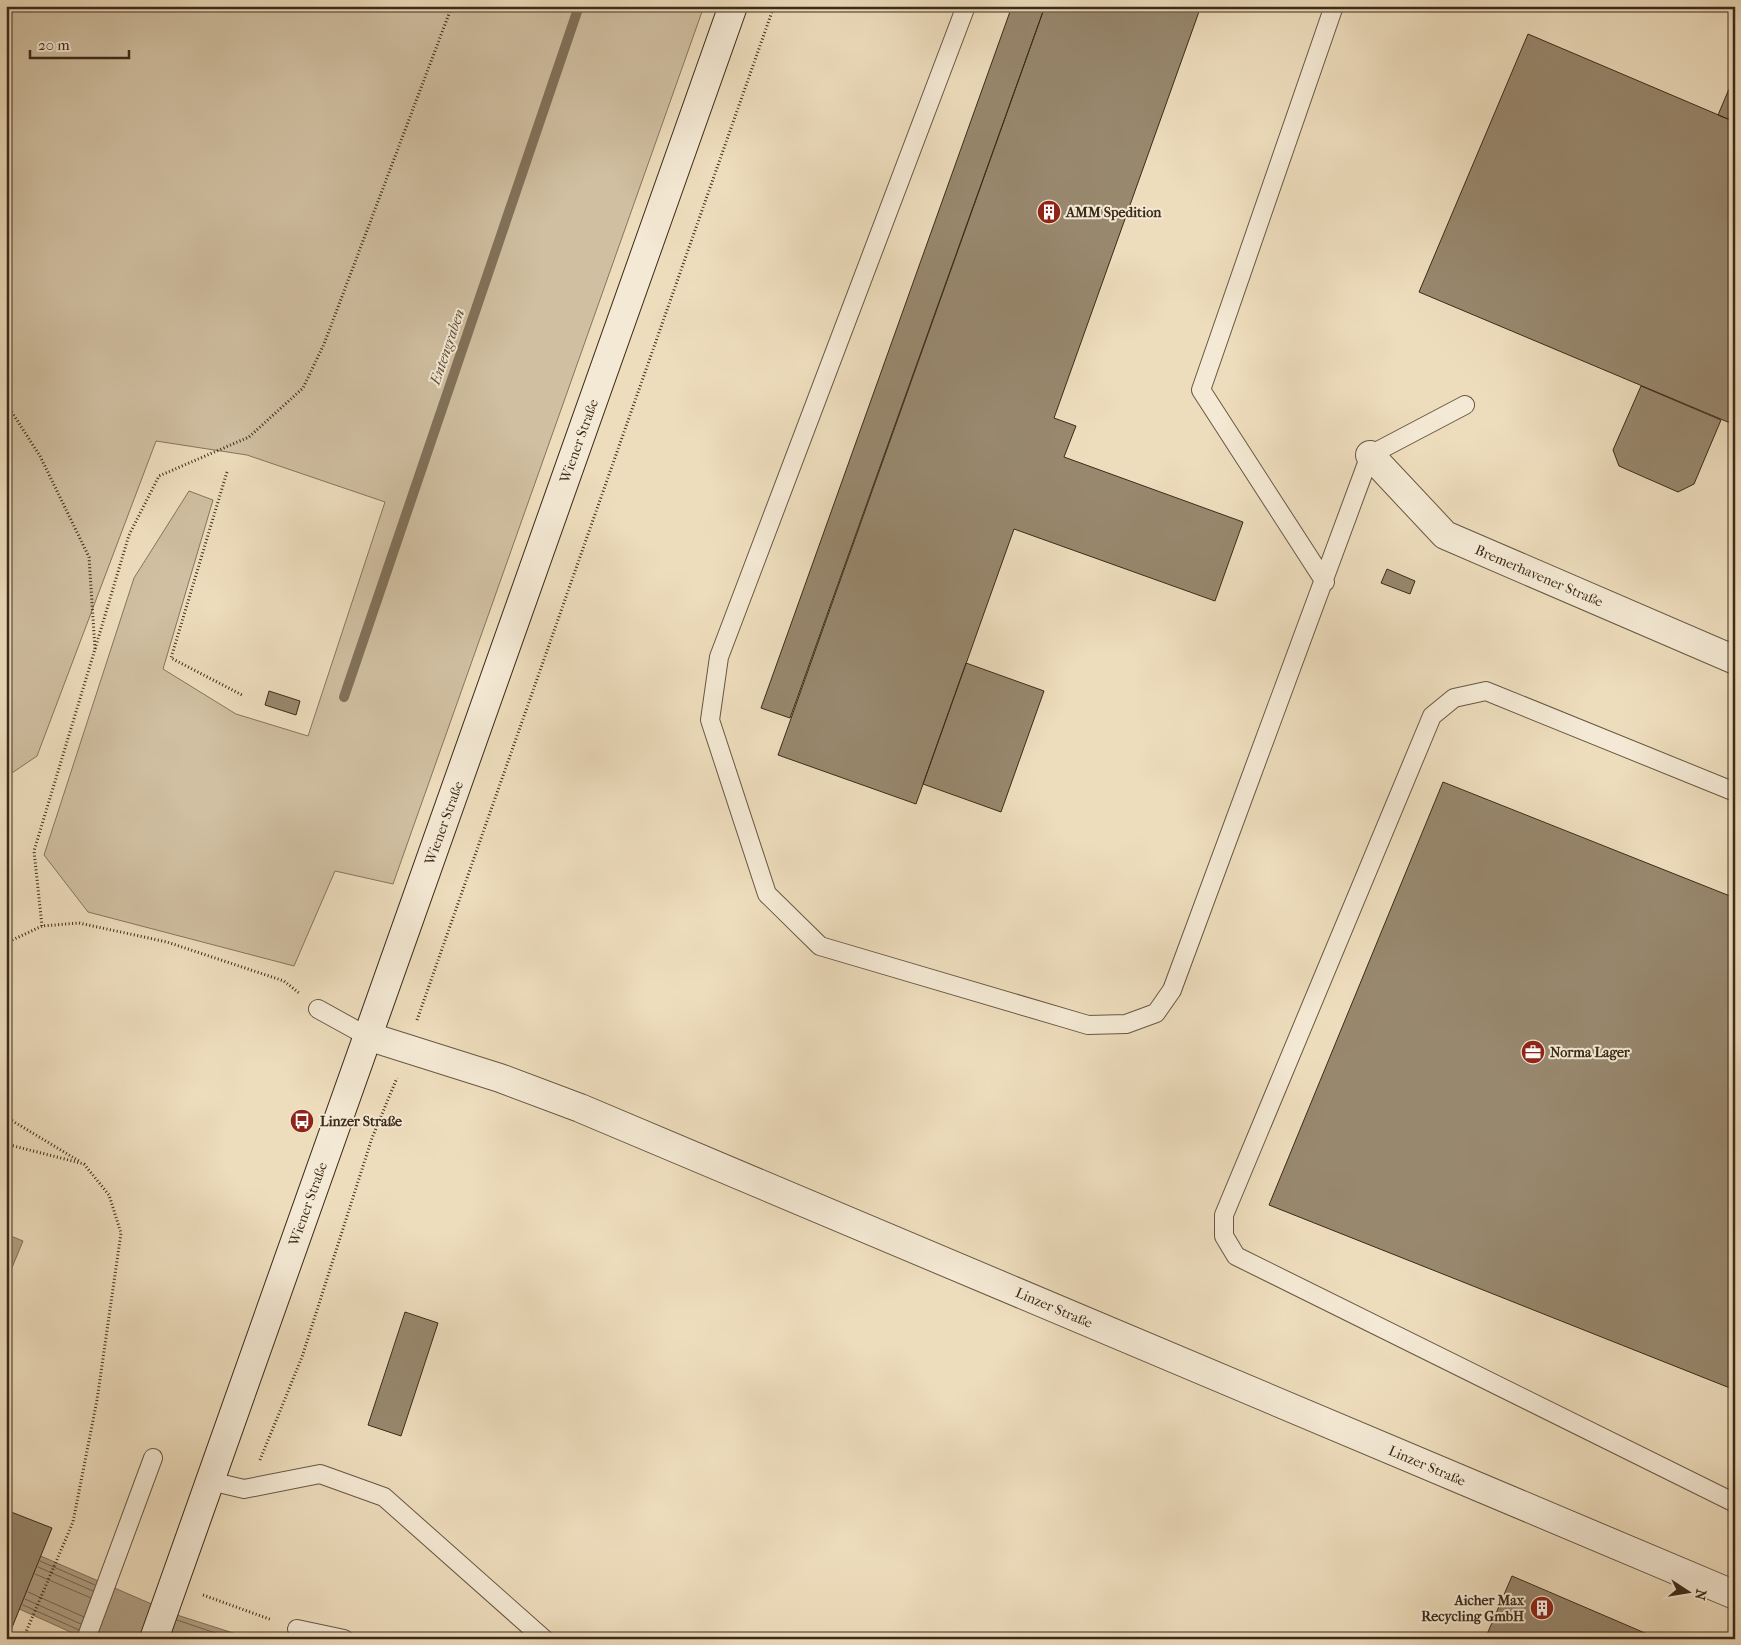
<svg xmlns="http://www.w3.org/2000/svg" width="1741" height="1645" font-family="'IM FELL French Canon',serif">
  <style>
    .green { fill: #d0bfa1; stroke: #86755d }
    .water { fill: #b1a085; stroke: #82715a }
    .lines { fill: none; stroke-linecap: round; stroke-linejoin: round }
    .shore { stroke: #76664f; stroke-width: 1 }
    .stream { stroke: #82715a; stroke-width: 10 }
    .building { fill: #98886e; stroke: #3b2b19 }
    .lane-casing { stroke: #685842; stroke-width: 20 }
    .street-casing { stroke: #685842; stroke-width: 30 }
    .secondary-casing { stroke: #3b2b19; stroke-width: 30 }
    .path { stroke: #3b2b19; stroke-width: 3; stroke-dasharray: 1 2.5; stroke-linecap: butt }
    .lane { stroke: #f4e9d4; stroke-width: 18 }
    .street { stroke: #f4e9d4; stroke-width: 28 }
    .secondary { stroke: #f4e9d4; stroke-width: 28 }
    .labels { text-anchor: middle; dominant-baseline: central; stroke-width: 4; stroke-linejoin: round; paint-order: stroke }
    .poi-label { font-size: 14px; font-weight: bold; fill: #3b2b19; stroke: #f4e9d4; text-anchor: start }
    .street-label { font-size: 14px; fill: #3b2b19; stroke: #f4e9d4 }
    .water-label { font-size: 15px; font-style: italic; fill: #5e4e39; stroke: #f4e9d4 }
  </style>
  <rect width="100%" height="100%" fill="#eeddbd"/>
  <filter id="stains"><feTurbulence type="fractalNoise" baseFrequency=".004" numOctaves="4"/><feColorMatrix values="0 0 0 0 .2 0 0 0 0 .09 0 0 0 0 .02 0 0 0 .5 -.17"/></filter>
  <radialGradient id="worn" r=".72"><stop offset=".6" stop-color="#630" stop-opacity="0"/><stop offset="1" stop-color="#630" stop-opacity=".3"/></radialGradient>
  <path class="green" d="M6 6H704L393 884 335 871 294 966 88 912 44 855 134 578 189 491 213 500 163 669 236 714 308 736 385 502 247 455 156 441 37 756 6 777Z"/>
  <path class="water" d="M6 1234 23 1241 6 1282Z
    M6 1541 177 1615 252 1639H86L6 1603Z"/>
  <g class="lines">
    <path class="shore" d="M40 1561 95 1585
      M38 1567 93 1591
      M35 1574 91 1598
      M28 1592 84 1617
      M25 1599 81 1624
      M23 1605 79 1630
      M177 1620 233 1639"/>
    <path class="stream" d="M344 697 579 6"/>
  </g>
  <path class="building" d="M1012 6H1045L790 718 761 708Z
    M1045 6H1201L1054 418 1076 426 1064 457 1243 522 1215 601 1014 529 916 804 778 755Z
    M1528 34 1735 122V425L1419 292Z
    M1729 89 1735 92V122L1718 115Z
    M1641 386 1721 420 1694 484 1678 492 1619 466 1613 450Z
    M1387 569 1415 581 1410 594 1381 583Z
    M966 663 1044 691 1001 812 923 784Z
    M269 691 300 701 296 715 265 705Z
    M1443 782 1735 898V1390L1269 1205Z
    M405 1312 438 1323 401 1436 368 1425Z
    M6 1510 52 1528 9 1635 6 1634V1548L9 1542 6 1541Z
    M1512 1576 1659 1639H1485Z"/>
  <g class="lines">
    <g class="lane-casing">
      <path id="lane" d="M966 6 719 657 710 720 767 894 820 946 1088 1025 1126 1024 1156 1013 1172 990 1370 455 1465 405
        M1325 582 1201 390 1334 6
        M1735 792 1486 691 1454 698 1432 716 1224 1215V1236L1236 1256 1735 1503
        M318 1009 367 1036
        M210 1481 244 1489 320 1474 384 1497 544 1639
        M297 1629 344 1639
        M86 1639 153 1458"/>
    </g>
    <g class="street-casing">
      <path id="street" d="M1370 455 1445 535 1735 660
        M367 1036 500 1078 580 1108 1735 1595"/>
    </g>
    <g class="secondary-casing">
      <path id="secondary" d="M154 1639 733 6"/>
    </g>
    <path class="path" d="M6 403 40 456 89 557 95 649 34 851 42 926
      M227 472 171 658 242 695
      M95 649 129 535 159 476 249 437 303 388 324 344 452 6
      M6 943 42 926 79 923 167 942 284 981 299 993
      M417 1020 774 6
      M6 1117 79 1161
      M6 1144 84 1164 109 1195 121 1233 97 1400 73 1522 23 1639
      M260 1460 302 1357 372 1138 397 1078
      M203 1595 272 1620"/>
    <use href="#lane" class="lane"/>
    <use href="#street" class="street"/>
    <use href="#secondary" class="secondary"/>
  </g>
  <defs>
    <g id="building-disc" transform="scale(1.25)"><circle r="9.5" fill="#8f2418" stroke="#f4e9d4"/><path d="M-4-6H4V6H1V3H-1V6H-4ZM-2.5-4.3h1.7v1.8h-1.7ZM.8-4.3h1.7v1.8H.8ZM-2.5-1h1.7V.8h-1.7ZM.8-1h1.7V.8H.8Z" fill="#fff"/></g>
    <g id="office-disc" transform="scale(1.25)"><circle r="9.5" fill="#8f2418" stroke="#f4e9d4"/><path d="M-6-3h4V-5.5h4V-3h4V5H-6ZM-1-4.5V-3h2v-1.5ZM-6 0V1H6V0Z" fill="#fff"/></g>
    <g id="bus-disc" transform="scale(1.25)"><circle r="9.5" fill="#8f2418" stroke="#f4e9d4"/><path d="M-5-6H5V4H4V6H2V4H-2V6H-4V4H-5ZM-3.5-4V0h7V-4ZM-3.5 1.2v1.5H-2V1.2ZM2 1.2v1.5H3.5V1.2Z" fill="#fff"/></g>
  </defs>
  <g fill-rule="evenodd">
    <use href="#building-disc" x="1049" y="212"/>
    <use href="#office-disc" x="1533" y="1052"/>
    <use href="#bus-disc" x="302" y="1121"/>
    <use href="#building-disc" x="1542" y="1608"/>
  </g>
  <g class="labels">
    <g class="poi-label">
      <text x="1066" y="212">AMM Spedition</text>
      <text x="1550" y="1052">Norma Lager</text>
      <text x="320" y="1121">Linzer Straße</text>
      <text x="1524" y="1600" text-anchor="end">Aicher Max<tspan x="1524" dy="16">Recycling GmbH</tspan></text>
    </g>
    <g class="street-label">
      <text transform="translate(579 441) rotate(-70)">Wiener Straße</text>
      <text transform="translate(1539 576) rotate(23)">Bremerhavener Straße</text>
      <text transform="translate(444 823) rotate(-70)">Wiener Straße</text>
      <text transform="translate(308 1204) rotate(-70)">Wiener Straße</text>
      <text transform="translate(1054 1308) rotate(23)">Linzer Straße</text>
      <text transform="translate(1427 1466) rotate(23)">Linzer Straße</text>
    </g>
    <g class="water-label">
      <text transform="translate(447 347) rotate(-71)">Entengraben</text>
    </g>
  </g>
  <rect width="1741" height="1645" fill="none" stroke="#eeddbd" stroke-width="25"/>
  <rect x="8" y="8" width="1726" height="1630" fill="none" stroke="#3b2b19" stroke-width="2.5"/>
  <rect x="12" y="12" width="1716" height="1620" fill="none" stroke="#3b2b19"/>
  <g transform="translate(1688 1592) rotate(102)" stroke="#f4e9d4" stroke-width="4" paint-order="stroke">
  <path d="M0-4L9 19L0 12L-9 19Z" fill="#3b2b19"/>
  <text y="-8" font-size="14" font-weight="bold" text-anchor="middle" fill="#3b2b19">N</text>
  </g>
  <path d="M30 50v8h99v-8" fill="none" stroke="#3b2b19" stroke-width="2.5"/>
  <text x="38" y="50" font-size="15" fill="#3b2b19" stroke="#f4e9d4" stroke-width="4" paint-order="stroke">20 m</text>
  <rect width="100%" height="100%" filter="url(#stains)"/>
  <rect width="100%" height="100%" fill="url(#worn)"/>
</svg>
